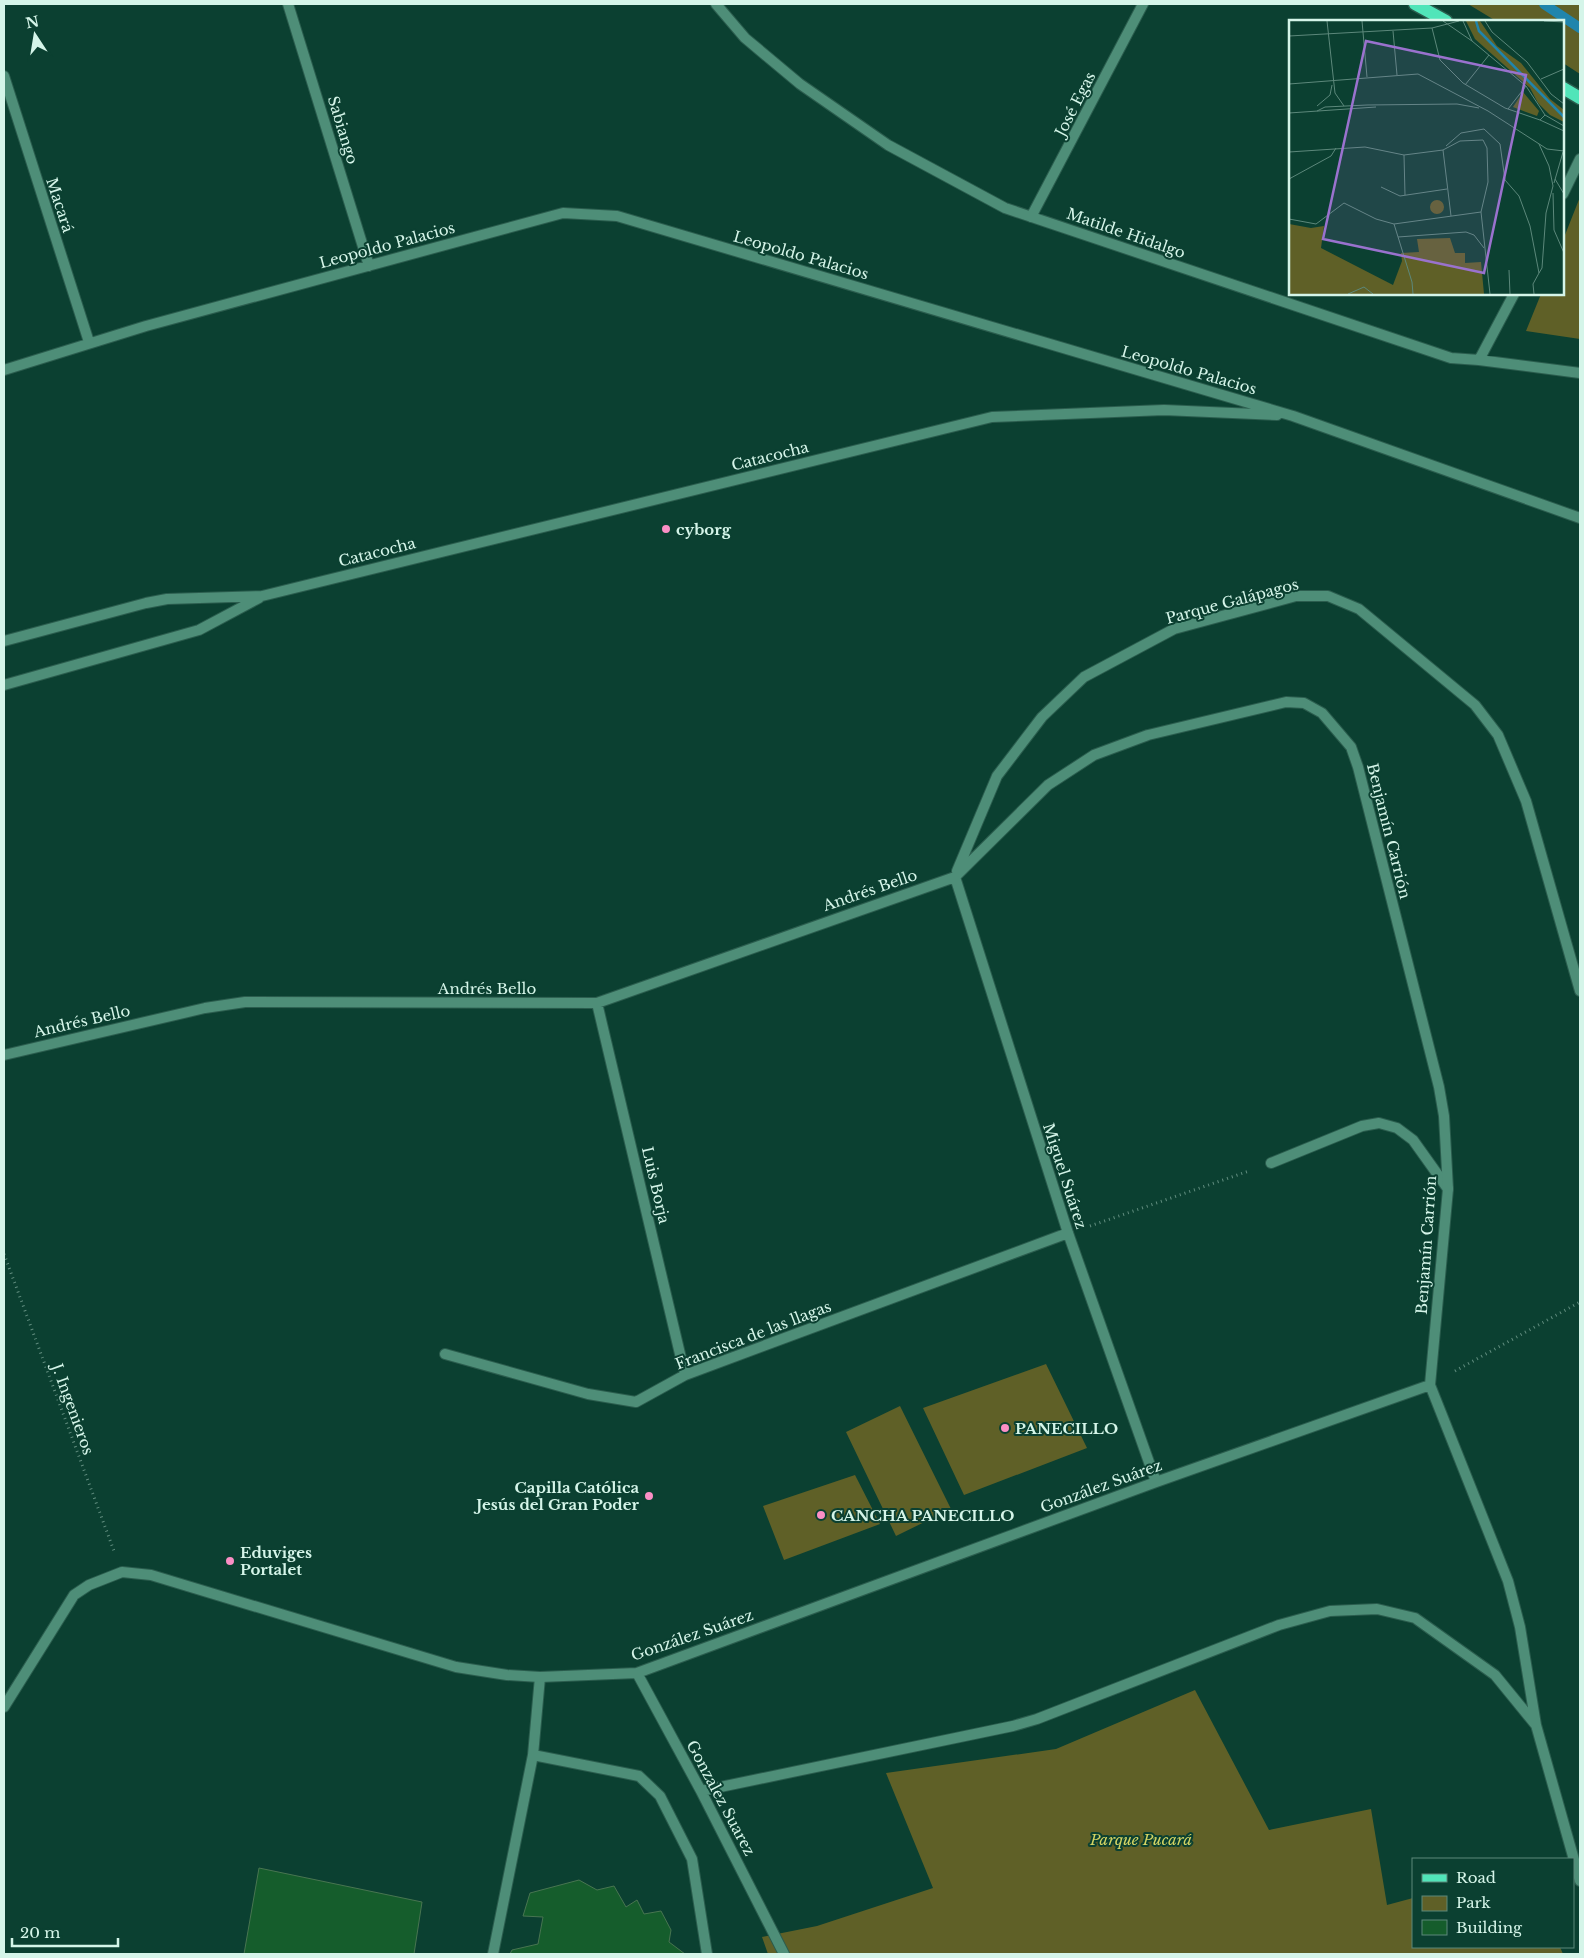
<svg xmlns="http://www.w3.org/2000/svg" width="1584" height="1958" font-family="'Libre Baskerville',serif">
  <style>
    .green { fill: #5f6027 }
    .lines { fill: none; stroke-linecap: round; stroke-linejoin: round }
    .stream { stroke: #2085ac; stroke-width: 10 }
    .building { fill: #155d2c; stroke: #487551 }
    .service-casing { stroke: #2b5d4e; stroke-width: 12 }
    .minor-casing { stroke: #2b5d4e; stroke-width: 12 }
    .primary-casing { stroke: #2b5d4e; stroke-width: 15 }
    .path { stroke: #618d7f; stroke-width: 3; stroke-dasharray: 1 4; stroke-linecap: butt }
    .service { stroke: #4e8e78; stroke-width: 10 }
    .minor { stroke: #4e8e78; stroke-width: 10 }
    .primary { stroke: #51e5b9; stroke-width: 12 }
    .poi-dot { fill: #fb8fc5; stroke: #0b4031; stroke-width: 2 }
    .labels { text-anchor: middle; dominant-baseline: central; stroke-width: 4; stroke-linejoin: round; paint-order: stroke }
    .street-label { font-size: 15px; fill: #d5f5e9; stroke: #0b4031 }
    .poi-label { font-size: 15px; font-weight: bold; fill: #d5f5e9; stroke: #0b4031; text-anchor: start }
    .park-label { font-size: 15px; font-style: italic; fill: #d3d464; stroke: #0b4031 }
    .inset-river { fill: none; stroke: #2085ac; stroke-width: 2.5 }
    .inset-road { fill: none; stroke: #5c887b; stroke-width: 1 }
    .view { fill: #9a72ce; fill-opacity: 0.15; stroke: #9a72ce; stroke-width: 2.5 }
    .inset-edge { fill: none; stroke: #d5f5e9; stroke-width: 2.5 }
  </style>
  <rect width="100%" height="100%" fill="#0b4031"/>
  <path class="green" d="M1468 4H1580V74L1563 63V21H1496Z
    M1580 197V339L1526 331 1541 294H1563V240Z
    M1046 1364 1087 1448 964 1495 923 1408Z
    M900 1406 951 1509 896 1536 846 1432Z
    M855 1475 880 1524 784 1560 763 1506Z
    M1195 1690 1269 1830 1371 1809 1387 1905 1413 1898V1947H1560L1563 1954H768L762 1937 817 1926 933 1888 886 1773 1056 1749Z"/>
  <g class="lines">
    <path class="stream" d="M1544 4 1580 28"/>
  </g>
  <path class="building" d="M259 1868 422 1902 414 1954H244Z
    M579 1880 597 1890 614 1886 626 1907 637 1900 644 1914 661 1911 671 1930 669 1942 685 1954H510L512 1950 538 1944 543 1917 523 1916 530 1893Z"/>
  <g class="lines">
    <g class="service-casing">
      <path id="service" d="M1271 1163 1362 1126 1379 1123 1397 1128 1413 1140 1448 1189
        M533 1755 639 1776 660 1796 692 1859 707 1954
        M493 1954 533 1755 540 1677"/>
    </g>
    <g class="minor-casing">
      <path id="minor" d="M288 4 369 266
        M716 4 745 38 800 84 888 145 1005 208 1451 358 1479 360 1580 373
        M4 76 89 342
        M1563 194 1580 159
        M1031 217 1143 4
        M1479 360 1514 294
        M4 370 146 326 563 213 617 216 1293 416 1580 518
        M4 641 146 603 167 599 262 596 992 417 1164 410 1277 415
        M4 685 199 630 259 598
        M957 871 997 776 1042 717 1084 677 1174 629 1296 596H1328L1359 609 1475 705 1498 735 1526 801 1580 991
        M955 877 1068 1233 1156 1482
        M597 1003 685 1375
        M4 1055 205 1008 245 1002 597 1003 955 877 1048 785 1094 755 1148 735 1286 702 1304 703 1322 713 1351 747 1358 767 1439 1087 1444 1116 1448 1189 1430 1385 1508 1581 1520 1627 1536 1725 1580 1881
        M445 1354 588 1394 636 1402 685 1375 1068 1233
        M637 1673 701 1791 784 1954
        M4 1707 74 1595 89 1585 122 1572 151 1575 456 1667 507 1675 540 1677 637 1673 1156 1482 1430 1385
        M701 1791 1013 1726 1037 1719 1279 1625 1330 1611 1377 1609 1415 1618 1495 1675 1535 1724"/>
    </g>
    <g class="primary-casing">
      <path id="primary" d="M1415 4 1446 21
        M1563 88 1580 98"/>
    </g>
    <path class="path" d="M1090 1226 1249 1171
      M4 1254 114 1551
      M1455 1371 1580 1302"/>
    <use href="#service" class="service"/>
    <use href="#minor" class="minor"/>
    <use href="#primary" class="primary"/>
  </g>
  <g class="poi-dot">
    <circle cx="666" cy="529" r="5"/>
    <circle cx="1005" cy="1428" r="5"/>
    <circle cx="649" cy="1496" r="5"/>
    <circle cx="821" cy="1515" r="5"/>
    <circle cx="230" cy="1561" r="5"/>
  </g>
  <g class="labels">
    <g class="street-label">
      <text transform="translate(1075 104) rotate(-63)">José Egas</text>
      <text transform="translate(343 130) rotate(73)">Sabiango</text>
      <text transform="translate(60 205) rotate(72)">Macará</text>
      <text transform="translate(1126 233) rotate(19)">Matilde Hidalgo</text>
      <text transform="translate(387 245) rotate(-15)">Leopoldo Palacios</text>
      <text transform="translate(801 255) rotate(16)">Leopoldo Palacios</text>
      <text transform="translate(1189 370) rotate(16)">Leopoldo Palacios</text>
      <text transform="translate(770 456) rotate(-14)">Catacocha</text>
      <text transform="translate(377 552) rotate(-14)">Catacocha</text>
      <text transform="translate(1232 601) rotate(-15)">Parque Galápagos</text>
      <text transform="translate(1389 831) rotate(76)">Benjamín Carrión</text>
      <text transform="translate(870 890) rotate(-19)">Andrés Bello</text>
      <text x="487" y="988">Andrés Bello</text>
      <text transform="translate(82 1021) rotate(-13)">Andrés Bello</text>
      <text transform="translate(1065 1176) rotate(72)">Miguel Suárez</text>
      <text transform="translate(656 1185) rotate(77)">Luis Borja</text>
      <text transform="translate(1426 1245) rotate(-86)">Benjamín Carrión</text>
      <text transform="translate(753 1335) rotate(-21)">Francisca de las llagas</text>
      <text transform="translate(73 1409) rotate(70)">J. Ingenieros</text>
      <text transform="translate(1101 1486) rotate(-20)">González Suárez</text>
      <text transform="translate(692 1635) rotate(-19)">González Suárez</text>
      <text transform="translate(721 1798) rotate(62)">Gonzalez Suarez</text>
    </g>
    <g class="poi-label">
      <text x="676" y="529">cyborg</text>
      <text x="1015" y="1428">PANECILLO</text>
      <text x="639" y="1487" text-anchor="end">Capilla Católica<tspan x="639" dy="17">Jesús del Gran Poder</tspan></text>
      <text x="831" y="1515">CANCHA PANECILLO</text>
      <text x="240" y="1552">Eduviges<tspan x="240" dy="17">Portalet</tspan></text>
    </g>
    <g class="park-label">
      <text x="1141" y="1839">Parque Pucará</text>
    </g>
  </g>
  <g transform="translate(1289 20)">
    <rect width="275" height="275" fill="#0b4031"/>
    <path d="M177 1H191L208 26 232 43 261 79 275 90V102L261 95 249 83 241 68 186 19ZM234 72 250 91 248 96 224 87ZM141 187a7 7 0 1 1 14 0a7 7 0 1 1-14 0ZM0 204 22 208 35 206 32 228 104 265 113 241 112 233 130 232 128 219 161 218 166 233H176V243L192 242 195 274H0Z" fill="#5f6027"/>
    <path class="inset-river" d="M187 1 190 11 275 97"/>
    <path class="inset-road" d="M38 1 46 73 55 86M73 1 78 57M154 1 183 21M174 1 183 21 237 66 256 95 275 106M196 1 203 12 238 42 262 74 275 84M255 1 275 2M143 8 151 40 174 63 216 88 251 100 256 95M104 11 108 55M0 16 143 8 170 1M252 59 275 49M0 64 129 54 199 91 258 129 275 131M176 65 200 35M28 86 41 75 43 65M219 89 237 66M28 91 36 87 78 85 168 84 190 88M0 93 87 87M251 100 275 111M157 126 172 113 195 109 211 124 216 160 230 176 241 206 250 253 253 248 257 193 264 166 260 146 250 124M154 130 162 196M0 132 76 127 115 135 154 130 171 121 194 120 198 128 199 162 192 192 201 274M115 135 116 175M0 159 42 136 47 128M266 159 275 174M265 163 274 132M92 167 111 176 158 169M264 173 265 210 275 233M0 199 27 204 55 183 87 199 105 204 192 192M105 204 123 262 124 274M109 217 177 212 185 215 195 228M220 250 221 274M59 274 75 267 84 274M245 274 244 264 250 253"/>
    <path class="view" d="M77 21 237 55 195 253 34 219Z"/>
    <rect width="275" height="275" class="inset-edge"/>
  </g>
  <rect width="1584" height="1958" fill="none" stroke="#d5f5e9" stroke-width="10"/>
  <rect x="1412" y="1858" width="162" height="90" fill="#0b4031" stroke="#5c887b"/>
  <rect x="1422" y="1874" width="25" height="8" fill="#51e5b9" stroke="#5c887b"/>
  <text x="1456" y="1883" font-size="15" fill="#d5f5e9">Road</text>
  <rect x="1422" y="1896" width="25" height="15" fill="#5f6027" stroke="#5c887b"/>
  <text x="1456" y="1908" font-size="15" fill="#d5f5e9">Park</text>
  <rect x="1422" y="1920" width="25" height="15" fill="#155d2c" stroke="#5c887b"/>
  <text x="1456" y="1933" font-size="15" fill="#d5f5e9">Building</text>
  <g transform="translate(35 35) rotate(348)" stroke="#0b4031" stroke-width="4" paint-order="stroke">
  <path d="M0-4L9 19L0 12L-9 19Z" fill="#d5f5e9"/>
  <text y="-8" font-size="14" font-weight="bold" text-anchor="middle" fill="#d5f5e9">N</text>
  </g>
  <path d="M12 1938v8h106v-8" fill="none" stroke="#d5f5e9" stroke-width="2.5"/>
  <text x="20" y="1938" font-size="15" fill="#d5f5e9" stroke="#0b4031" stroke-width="4" paint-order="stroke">20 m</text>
</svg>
